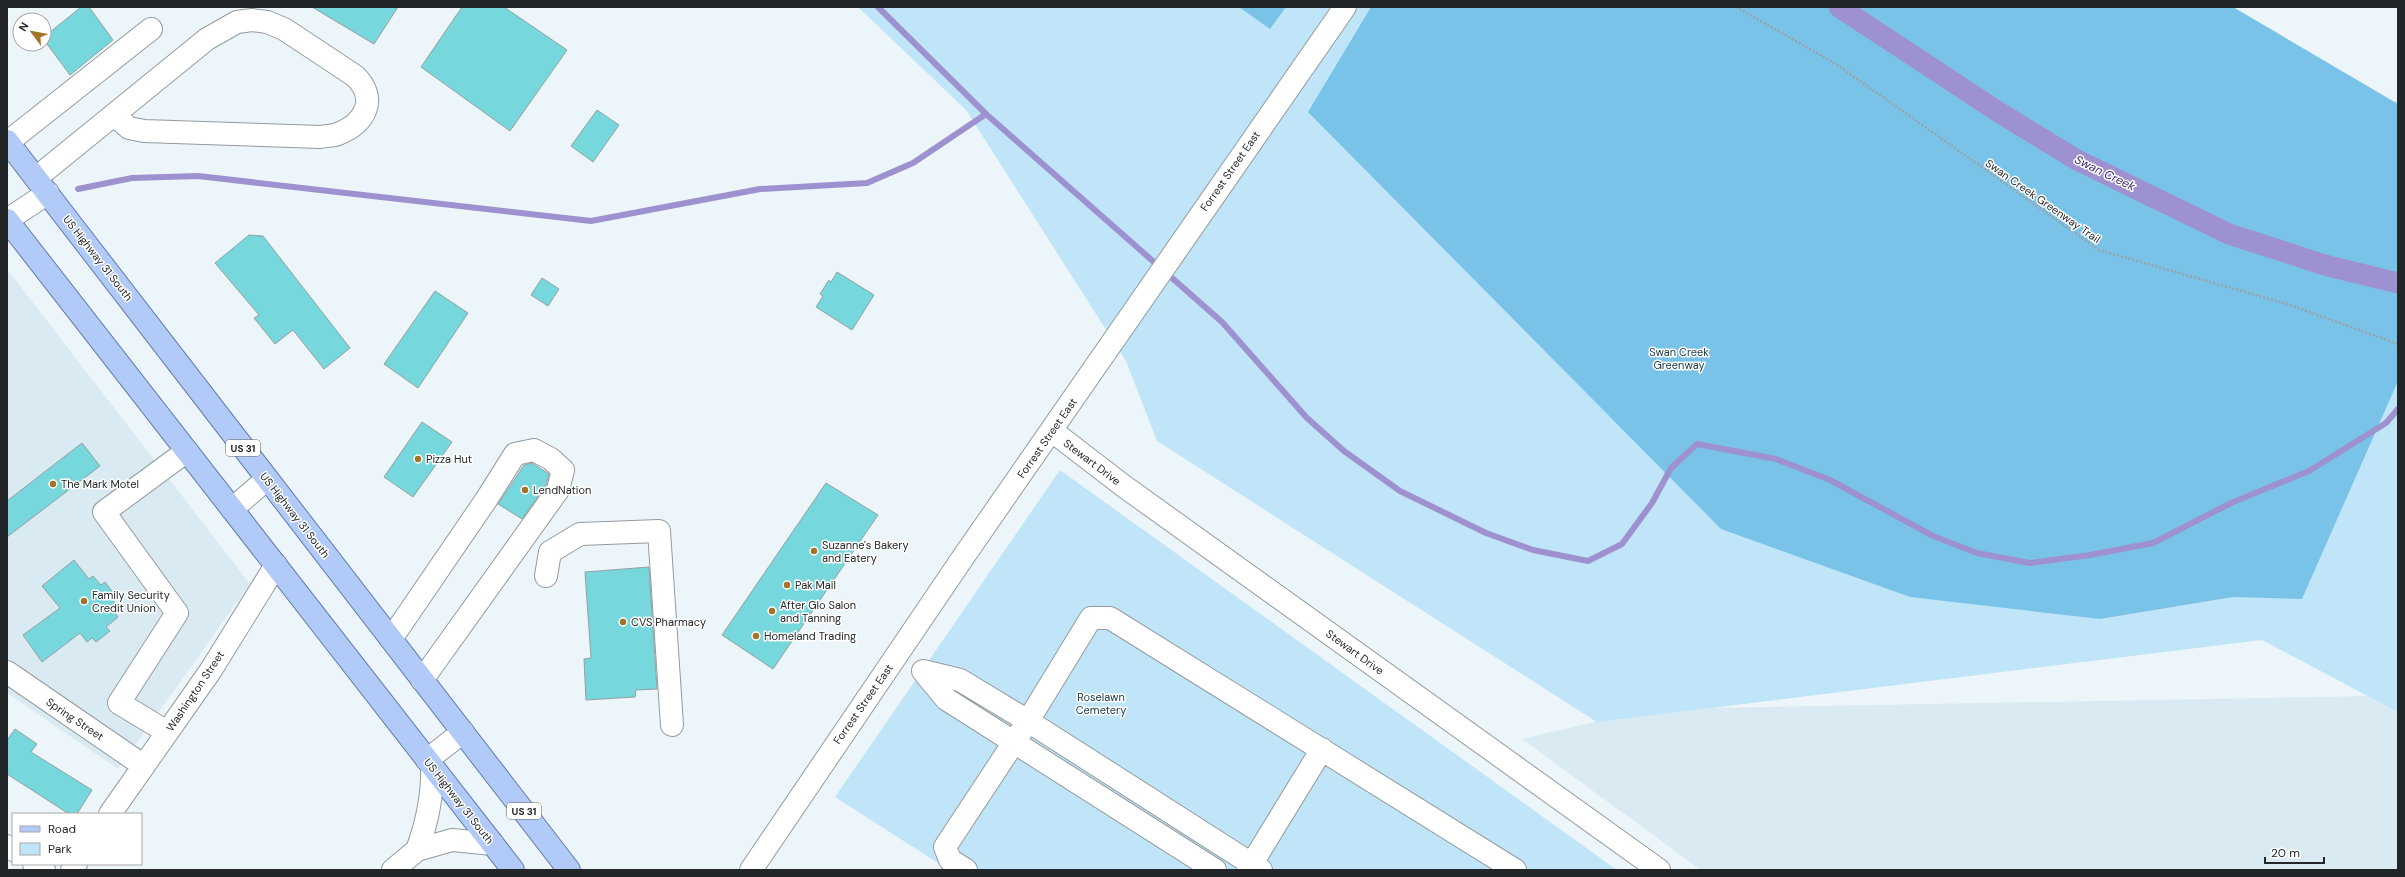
<svg xmlns="http://www.w3.org/2000/svg" width="2405" height="877" font-family="'DM Sans',sans-serif">
  <style>
    .built { fill: #daeaf3 }
    .green { fill: #c0e5f8 }
    .forest { fill: #79c3e9 }
    .lines { fill: none; stroke-linecap: round; stroke-linejoin: round }
    .stream { stroke: #9e91cf; stroke-width: 6 }
    .canal { stroke: #9e91cf; stroke-width: 21 }
    .building { fill: #76d7dc; stroke: #96a0a0 }
    .minor-casing { stroke: #939b9f; stroke-width: 24 }
    .major-casing { stroke: #5f7aac; stroke-width: 24 }
    .path { stroke: #9ba2a5; stroke-width: 2.5; stroke-dasharray: 2 2; stroke-linecap: butt }
    .minor { stroke: #fff; stroke-width: 22 }
    .major { stroke: #b2caf8; stroke-width: 22 }
    .poi-dot { fill: #a37327; stroke: #fff; stroke-width: 1.5 }
    .labels { text-anchor: middle; dominant-baseline: central; stroke-width: 3; stroke-linejoin: round; paint-order: stroke }
    .shield { fill: #fff; stroke: #656768; stroke-width: 1 }
    .shield-label { font-size: 10px; font-weight: bold; fill: #232628 }
    .street-label { font-size: 11px; fill: #232628; stroke: #fff }
    .park-label { font-size: 11px; fill: #163848; stroke: #fff }
    .poi-label { font-size: 11px; fill: #232628; stroke: #fff; text-anchor: start }
    .water-label { font-size: 12px; font-style: italic; fill: #3c246d; stroke: #fff }
  </style>
  <rect width="100%" height="100%" fill="#ecf5f9"/>
  <path class="built" d="M7 269 250 584 118 769 7 693Z
    M2374 696 2398 709V870H1701L1522 739 1650 709Z"/>
  <path class="green" d="M858 7H2231L2366 95 2398 102V712L2262 640 1597 722 1157 441 1126 361 966 110Z
    M1060 470 1617 870H949L835 797Z"/>
  <path class="forest" d="M1239 7H1286L1270 29Z
    M1371 7H2233L2398 104V381L2302 599 2233 597 2100 619 1910 597 1721 529 1308 112Z"/>
  <g class="lines">
    <path class="stream" d="M878 7 986 114 1222 322 1307 418 1344 451 1400 491 1486 533 1533 550 1588 561 1622 544 1652 503 1671 468 1697 444 1776 459 1830 480 1933 536 1977 553 2030 563 2090 555 2153 543 2231 503 2309 471 2386 423 2398 409
      M78 189 132 178 198 176 591 221 760 189 867 183 913 163 986 114"/>
    <path class="canal" d="M1839 7 2000 113 2077 160 2229 234 2328 266 2398 283"/>
  </g>
  <path class="building" d="M81 7H89L113 40 70 75 44 40V37Z
    M312 7H398L374 44Z
    M462 7H504L567 50 510 131 421 67Z
    M597 110 619 125 593 162 571 146Z
    M249 235 263 236 350 348 324 369 293 330 275 344 254 318 259 315 215 263Z
    M837 272 874 295 852 330 816 307 823 296 820 294 829 280 831 282Z
    M542 278 559 289 548 306 531 295Z
    M435 291 468 313 418 388 384 364Z
    M422 422 452 442 413 497 384 477Z
    M82 443 100 466 7 537V501Z
    M532 463 549 474 546 485 522 519 498 504 524 465Z
    M826 483 878 515 773 669 722 635Z
    M74 560 89 579 93 576 101 585 105 582 115 595 111 598 117 605 112 609 118 617 106 627 110 631 96 642 92 638 87 642 80 633 42 662 23 635 60 608 42 586Z
    M649 567 657 689 636 690 635 697 586 700 584 659 591 658 585 572Z
    M15 729 37 744 31 752 92 790 77 814H69L7 774V740Z"/>
  <g class="lines">
    <g class="minor-casing">
      <path id="minor" d="M8 142 151 29
        M36 178 207 39 237 22 252 20 267 22 284 29 355 76C378 98 366 123 338 134 333 136 325 136 320 137L144 131 129 128 114 115
        M7 220 48 193
        M1052 431 1125 487 1659 870
        M232 509 267 479
        M546 576 550 552 580 534 659 531 672 725
        M391 639 486 500 515 454 534 450 551 459 563 470 558 490 422 680
        M7 672 144 766
        M167 732 119 703 177 613 104 512 187 451
        M427 760 463 732
        M432 766C433 795 427 823 417 850L452 840 493 844
        M110 814 211 670 276 565
        M7 846 13 850
        M34 864 44 870
        M72 870 76 864
        M393 870 417 850
        M751 870 964 556 1345 7
        M966 870 950 860 945 847 1028 721 1091 618H1110L1515 870
        M1215 870 946 699 923 671 960 680 1028 721 1261 870
        M1248 870 1322 749"/>
    </g>
    <g class="major-casing">
      <path id="major" d="M7 141 569 870
        M7 220 513 870"/>
    </g>
    <path class="path" d="M1736 7 1836 64 2099 250 2287 304 2398 344"/>
    <use href="#minor" class="minor"/>
    <use href="#major" class="major"/>
  </g>
  <g class="poi-dot">
    <circle cx="418" cy="459" r="4"/>
    <circle cx="53" cy="484" r="4"/>
    <circle cx="525" cy="490" r="4"/>
    <circle cx="814" cy="551" r="4"/>
    <circle cx="787" cy="585" r="4"/>
    <circle cx="84" cy="601" r="4"/>
    <circle cx="772" cy="611" r="4"/>
    <circle cx="623" cy="622" r="4"/>
    <circle cx="756" cy="636" r="4"/>
  </g>
  <g class="labels">
    <g class="shield">
      <rect x="226" y="440" width="34" height="16" rx="3"/>
      <rect x="507" y="803" width="34" height="16" rx="3"/>
    </g>
    <g class="shield-label">
      <text x="243" y="448">US 31</text>
      <text x="524" y="811">US 31</text>
    </g>
    <g class="street-label">
      <text transform="translate(1230 171) rotate(-55)">Forrest Street East</text>
      <text transform="translate(2043 201) rotate(35)">Swan Creek Greenway Trail</text>
      <text transform="translate(98 258) rotate(52)">US Highway 31 South</text>
      <text transform="translate(1047 438) rotate(-55)">Forrest Street East</text>
      <text transform="translate(1092 462) rotate(37)">Stewart Drive</text>
      <text transform="translate(295 515) rotate(52)">US Highway 31 South</text>
      <text transform="translate(1355 652) rotate(36)">Stewart Drive</text>
      <text transform="translate(195 691) rotate(-56)">Washington Street</text>
      <text transform="translate(863 704) rotate(-55)">Forrest Street East</text>
      <text transform="translate(75 719) rotate(34)">Spring Street</text>
      <text transform="translate(459 801) rotate(52)">US Highway 31 South</text>
    </g>
    <g class="park-label">
      <text x="1679" y="352">Swan Creek<tspan x="1679" dy="13">Greenway</tspan></text>
      <text x="1101" y="697">Roselawn<tspan x="1101" dy="13">Cemetery</tspan></text>
    </g>
    <g class="poi-label">
      <text x="426" y="459">Pizza Hut</text>
      <text x="61" y="484">The Mark Motel</text>
      <text x="533" y="490">LendNation</text>
      <text x="822" y="545">Suzanne's Bakery<tspan x="822" dy="13">and Eatery</tspan></text>
      <text x="795" y="585">Pak Mail</text>
      <text x="92" y="595">Family Security<tspan x="92" dy="13">Credit Union</tspan></text>
      <text x="780" y="605">After Glo Salon<tspan x="780" dy="13">and Tanning</tspan></text>
      <text x="631" y="622">CVS Pharmacy</text>
      <text x="764" y="636">Homeland Trading</text>
    </g>
    <g class="water-label">
      <text transform="translate(2105 173) rotate(26)">Swan Creek</text>
    </g>
  </g>
  <rect width="2405" height="877" fill="none" stroke="#232628" stroke-width="16"/>
  <rect x="12" y="813" width="130" height="52" fill="#ffffff" stroke="#a7a8a9"/>
  <rect x="20" y="826" width="20" height="6" fill="#b2caf8" stroke="#a7a8a9"/>
  <text x="48" y="833" font-size="12" fill="#232628">Road</text>
  <rect x="20" y="843" width="20" height="12" fill="#c0e5f8" stroke="#a7a8a9"/>
  <text x="48" y="853" font-size="12" fill="#232628">Park</text>
  <g transform="translate(32 32) rotate(302)"><circle r="19" fill="#ffffff" stroke="#a7a8a9"/>
  <path d="M0-3L7 15L0 10L-7 15Z" fill="#a37327"/>
  <text y="-6" font-size="11" font-weight="bold" text-anchor="middle" fill="#232628">N</text>
  </g>
  <path d="M2265 857v6h59v-6" fill="none" stroke="#232628" stroke-width="2"/>
  <text x="2271" y="857" font-size="12" fill="#232628" stroke="#ffffff" stroke-width="3" paint-order="stroke">20 m</text>
</svg>
